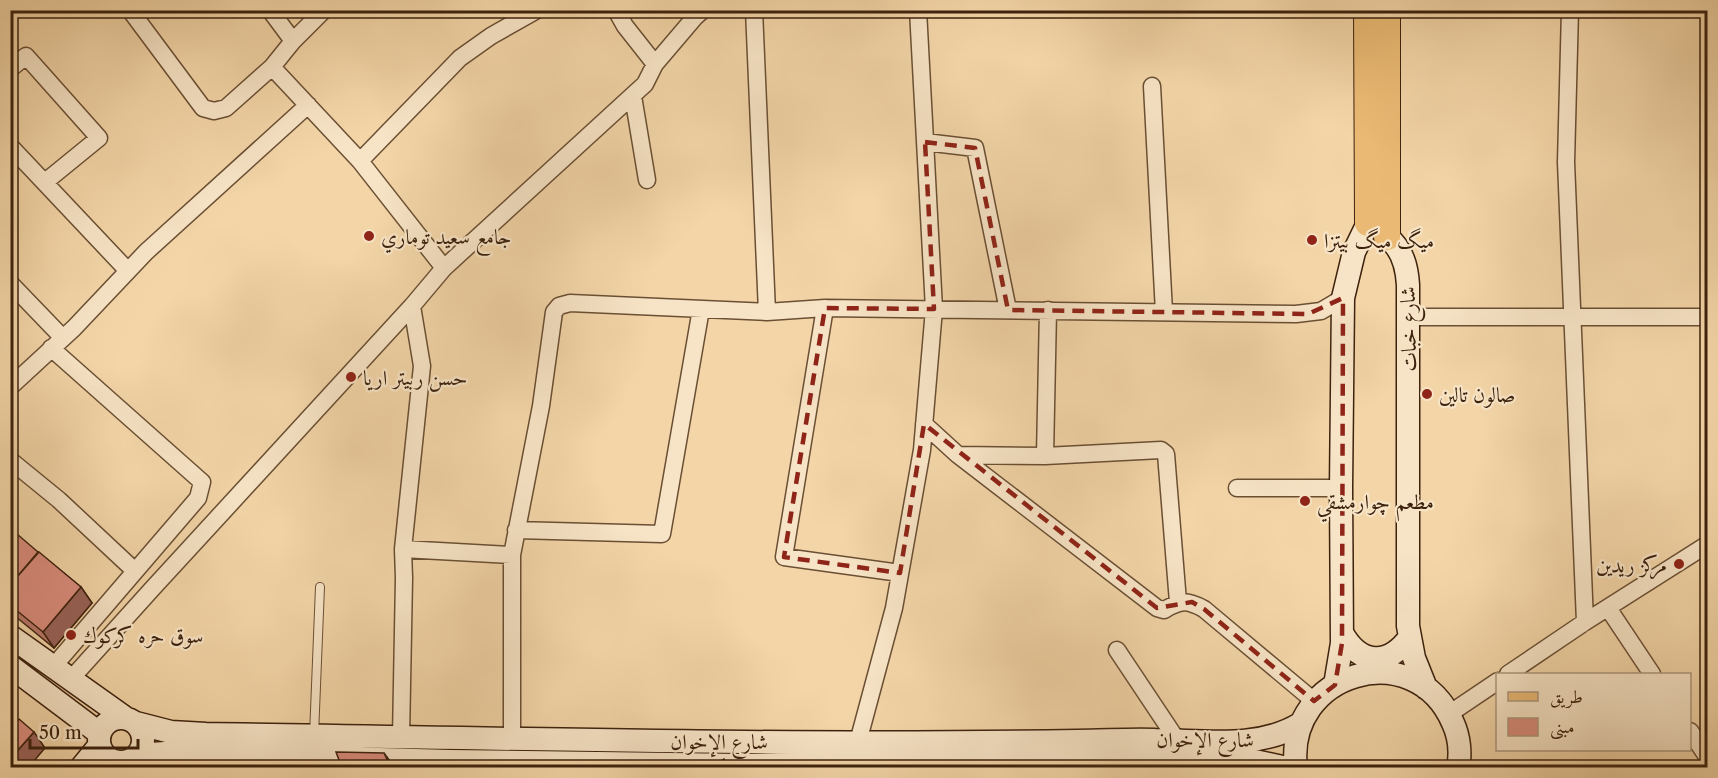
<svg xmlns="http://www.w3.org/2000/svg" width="1718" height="778" font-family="'Libre Caslon Text',Amiri,serif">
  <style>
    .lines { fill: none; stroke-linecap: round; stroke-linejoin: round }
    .lane-casing { stroke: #6a4f34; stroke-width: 10 }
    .street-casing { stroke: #6a4f34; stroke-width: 19 }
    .secondary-casing { stroke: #3d220e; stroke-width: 25 }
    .primary-casing { stroke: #3d220e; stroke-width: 28 }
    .lane { stroke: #f7e4c6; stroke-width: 8 }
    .street { stroke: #f7e4c6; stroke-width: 16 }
    .secondary { stroke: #f7e4c6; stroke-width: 22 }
    .primary { stroke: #eaba74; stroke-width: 26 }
    .wall { fill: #bb786c; stroke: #3d220e; stroke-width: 1.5 }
    .shaded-wall { fill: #996258; stroke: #3d220e; stroke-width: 1.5 }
    .building { fill: #da8c7d; stroke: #3d220e; stroke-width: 1.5 }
    .marked { fill: none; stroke: #8f2418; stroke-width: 4.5; stroke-dasharray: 12 8; stroke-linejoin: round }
    .poi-dot { fill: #8f2418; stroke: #f7e4c6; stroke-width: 2 }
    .labels { text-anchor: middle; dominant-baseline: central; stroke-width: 4.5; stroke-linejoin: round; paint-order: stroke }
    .poi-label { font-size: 21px; fill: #3d220e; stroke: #f7e4c6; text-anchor: start }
    .street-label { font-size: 21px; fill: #3d220e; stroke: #f7e4c6 }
  </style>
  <rect width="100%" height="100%" fill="#f3d5a7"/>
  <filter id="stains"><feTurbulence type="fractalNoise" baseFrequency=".00333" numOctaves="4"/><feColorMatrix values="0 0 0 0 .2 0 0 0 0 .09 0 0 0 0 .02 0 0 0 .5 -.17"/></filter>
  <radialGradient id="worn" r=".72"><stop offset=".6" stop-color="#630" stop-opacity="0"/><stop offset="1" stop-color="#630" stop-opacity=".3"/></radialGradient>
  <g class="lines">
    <g class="lane-casing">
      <path id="lane" d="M314 735 320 587"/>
    </g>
    <g class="street-casing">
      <path id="street" d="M130 10 203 108 214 111 226 108 272 67 360 161 444 268
        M270 10 293 41
        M616 10 625 26 655 64
        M754 10 767 312
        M1570 10 1566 162 1585 622
        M272 67 293 41 324 10
        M10 69 26 56 99 138 45 182
        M1152 86 1164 312
        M633 96 647 180
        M925 142 975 148 1008 310
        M10 146 128 271
        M360 161 460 58 491 36 537 10
        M10 283 63 338
        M825 308 784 557 900 573
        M1409 317H1708
        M51 348 202 482 198 498 53 667
        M10 387 74 328 146 252 308 105
        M924 424 958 455 1157 608 1164 610C1181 600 1187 600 1204 609L1314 701
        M958 455 1045 456 1161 450 1166 454 1178 602
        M1045 456 1048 310
        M10 460 59 500 135 571
        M1237 488H1341
        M516 530 662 534 701 309
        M403 549 512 555
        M1608 608 1652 674
        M1117 650 1177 740
        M1508 674 1585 622 1708 544
        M70 680 152 589 412 306 444 268 645 84 655 64 695 17 703 10
        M1449 714 1498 681
        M1690 731 1708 758
        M401 737 404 578 403 549 422 366 412 306
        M512 739V555L541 406 554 312 559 306 570 303 767 312 825 308 1296 314 1321 311 1343 298
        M858 742 894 608 922 450 934 309 918 10"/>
    </g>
    <g class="secondary-casing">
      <path id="secondary" d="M1387 237C1402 248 1407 267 1408 285V626L1414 658 1426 688
        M1342 633C1360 665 1388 667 1410 637
        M10 636 124 717
        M10 666 99 733
        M1335 685 1342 643 1341 488 1343 298 1354 252 1368 223
        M99 740a22 22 0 1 1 44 0a22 22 0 1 1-44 0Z
        M136 723 171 732 206 734C497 738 787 746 1077 741 1103 741 1129 739 1155 740 1203 740 1257 750 1300 724
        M138 755 165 753 450 761 740 765 1207 758 1250 760 1287 768
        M81 768 99 746
        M1296 768C1284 672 1415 634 1453 723 1459 736 1461 753 1458 768"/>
    </g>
    <g class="primary-casing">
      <path id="primary" d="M1367 10 1368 223
        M1387 10V237"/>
    </g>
    <use href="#lane" class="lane"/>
    <use href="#street" class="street"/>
    <use href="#secondary" class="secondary"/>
    <use href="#primary" class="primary"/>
  </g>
  <path class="wall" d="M10 541 38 552 81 587 92 603 54 648 10 612Z"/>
  <path class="shaded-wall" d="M81 587 92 603 54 648 43 632Z
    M34 732 45 748 28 768H10V759Z
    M384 753 393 765 394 768H391Z"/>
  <path class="building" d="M17 534 38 552 10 585V541Z
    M39 552 81 587 43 632 10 605V585Z
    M19 719 34 732 10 759V729Z
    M336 752 384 753 391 768H342Z
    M724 759 728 768H708Z"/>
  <path class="marked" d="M925 142 975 148 1008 310 1308 314 1343 298 1342 643 1335 685 1314 701 1204 609 1192 602 1157 608 924 424 900 573 784 557 825 308 934 309Z"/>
  <g class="poi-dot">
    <circle cx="369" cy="236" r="6"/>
    <circle cx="1312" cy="240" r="6"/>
    <circle cx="351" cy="377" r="6"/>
    <circle cx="1427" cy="394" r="6"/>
    <circle cx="1305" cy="501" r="6"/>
    <circle cx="1679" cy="564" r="6"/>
    <circle cx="71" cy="635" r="6"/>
  </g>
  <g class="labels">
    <g class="poi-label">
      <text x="381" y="236">جامع سعيد توماري</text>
      <text x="1324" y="240">ميگ ميگ بيتزا</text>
      <text x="363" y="377">حسن ربيتر اريا</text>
      <text x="1439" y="394">صالون تالين</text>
      <text x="1317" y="501">مطعم چوارمشقي</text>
      <text x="1667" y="564" text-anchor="end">مركز ريدين</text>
      <text x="83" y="635">سوق حره كركوك</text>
    </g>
    <g class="street-label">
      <text transform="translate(1408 329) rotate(-91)">شارع خبات</text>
      <text x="1205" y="739">شارع الإخوان</text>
      <text x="719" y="741">شارع الإخوان</text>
    </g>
  </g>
  <rect width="1718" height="778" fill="none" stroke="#f3d5a7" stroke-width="36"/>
  <rect x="12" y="12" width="1694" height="754" fill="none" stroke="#3d220e" stroke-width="3"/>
  <rect x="18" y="18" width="1682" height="742" fill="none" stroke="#3d220e" stroke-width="1.5"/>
  <rect x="1496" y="673" width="195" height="78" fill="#f7e4c6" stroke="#ad967c" stroke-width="1.5"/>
  <rect x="1508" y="692" width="30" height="9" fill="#eaba74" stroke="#ad967c" stroke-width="1.5"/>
  <text x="1550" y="703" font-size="18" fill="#3d220e">طريق</text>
  <rect x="1508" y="718" width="30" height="18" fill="#da8c7d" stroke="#ad967c" stroke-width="1.5"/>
  <text x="1550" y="733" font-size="18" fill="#3d220e">مبنى</text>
  <path d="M30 739v9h108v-9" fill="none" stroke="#3d220e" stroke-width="3"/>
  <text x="39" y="739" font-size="18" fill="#3d220e" stroke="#f7e4c6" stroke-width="4.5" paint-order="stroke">50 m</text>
  <rect width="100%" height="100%" filter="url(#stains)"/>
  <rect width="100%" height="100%" fill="url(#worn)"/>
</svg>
